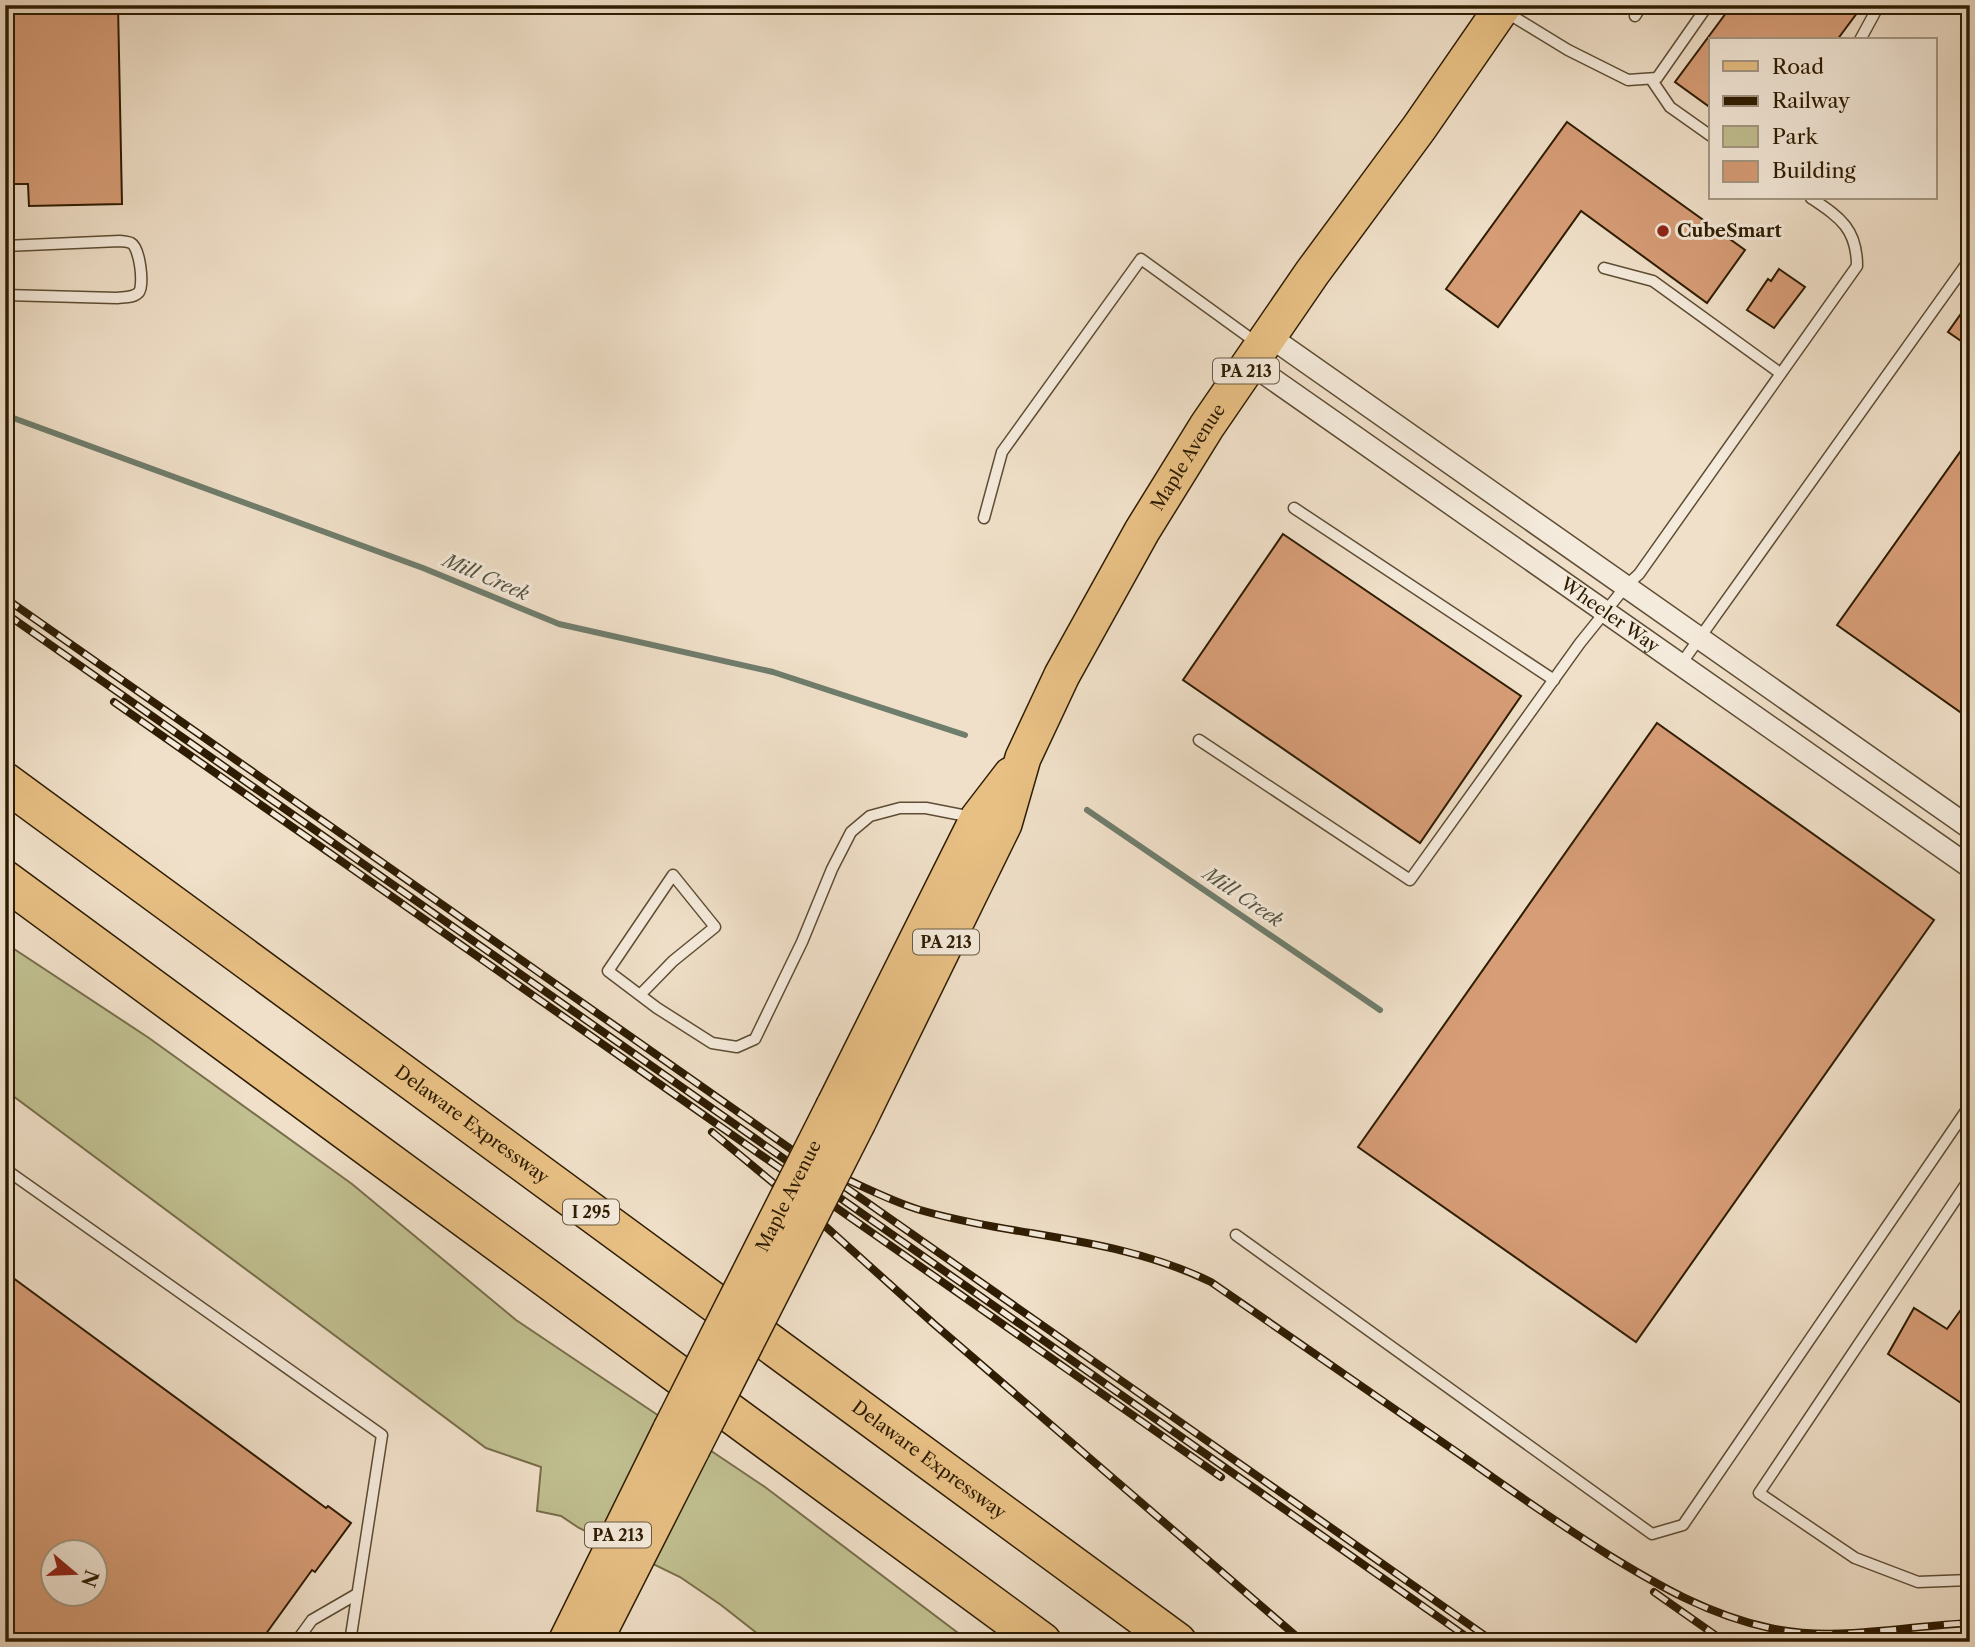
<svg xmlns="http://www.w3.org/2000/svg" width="1975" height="1647" font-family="'Libre Caslon Text',serif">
<rect width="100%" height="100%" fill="#f0e0c9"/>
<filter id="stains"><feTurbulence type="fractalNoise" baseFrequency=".00286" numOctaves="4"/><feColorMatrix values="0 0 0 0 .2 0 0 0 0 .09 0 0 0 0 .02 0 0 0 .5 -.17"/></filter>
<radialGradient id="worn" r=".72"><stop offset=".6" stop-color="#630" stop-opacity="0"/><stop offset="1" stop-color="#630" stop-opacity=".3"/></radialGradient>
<path fill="#c1c091" stroke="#786e4a" stroke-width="2" d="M5,943l144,95 203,146 164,136 249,167 205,155h-202l-47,-37 -41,-28 -101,-49 -18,-12 -24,-5 4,-44 -55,-19 -481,-358z"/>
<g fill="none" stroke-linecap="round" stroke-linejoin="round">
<g stroke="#6f7d6c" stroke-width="6">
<path d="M5,415l418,153 136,56 214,48 192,63"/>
<path d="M1087,810l293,200"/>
</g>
</g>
<g fill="#d79d77" stroke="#2e1c02" stroke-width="2" fill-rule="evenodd">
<path d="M5,5h113l4,199 -93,2 -1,-22h-20z"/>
<path d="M1732,5h131l-26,35h-126v68l-36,-26z"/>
<path d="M1567,122l178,128 -38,53 -126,-92 -83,116 -52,-38z"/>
<path d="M1779,269l26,18 -31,41 -27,-18 21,-31 3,2z"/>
<path d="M1970,301v46l-22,-15z"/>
<path d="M1970,438v281l-133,-94z"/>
<path d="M1283,534l238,162 -101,147 -237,-163z"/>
<path d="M1657,723l277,197 -298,422 -278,-195z"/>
<path d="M5,1272l321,236 2,-2 23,17 -36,49 -3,-2 -52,72h-255zM52,1552h42v42h-42z"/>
<path d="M1970,1297v112l-82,-55 26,-46 33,21z"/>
</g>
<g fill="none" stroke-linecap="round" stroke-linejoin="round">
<g stroke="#5e4d34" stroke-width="13">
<g id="service">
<path d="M1504,11l64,39 60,30 29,-2 51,-73"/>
<path d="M1635,16l7,-11"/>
<path d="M1860,40l19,-35"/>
<path d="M1651,79l19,28 41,29"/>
<path d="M5,246l115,-5c2,0 9,1 11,2 9,5 13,41 8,49 -5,6 -15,5 -22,6l-112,-3"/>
<path d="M1604,268l49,13 127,92"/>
<path d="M1294,508l260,172"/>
<path d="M984,518l18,-66 139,-193 116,84"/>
<path d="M1681,664l289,-405"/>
<path d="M1199,740l211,140 170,-237 46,-57 13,-12 218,-308c0,-38 -18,-49 -46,-68"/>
<path d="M640,995l33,-34 42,-34 -42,-52 -65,96 49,37 55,35 25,4 18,-8 47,-97 30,-73 19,-37 19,-16 30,-8h26l46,9"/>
<path d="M5,1169l377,266 -32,207"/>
<path d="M1970,1178l-211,315 96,65 63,24 52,-2"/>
<path d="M1236,1235l416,299 31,-9 287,-420"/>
<path d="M296,1642l16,-22 45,-26"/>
</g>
</g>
<g stroke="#5e4d34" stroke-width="24">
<g id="minor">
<path d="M1269,336l701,492"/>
<path id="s1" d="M1251,364l719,503"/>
</g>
</g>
<g stroke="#2e1c02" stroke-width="38">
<g id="primary">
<path d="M834,1106l144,-288 33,-43"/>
<path id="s2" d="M858,1122l146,-298 19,-66 39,-83 80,-144 65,-105 105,-153 107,-145 85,-123"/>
<path d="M566,1642l105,-213"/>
<path d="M594,1642l98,-193"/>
</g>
</g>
<g stroke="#2e1c02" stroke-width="41">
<g id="motorway">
<path id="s3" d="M5,782l1172,860"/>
<path d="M5,880l1037,762"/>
</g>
</g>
<use href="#service" stroke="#f5ebdc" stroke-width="10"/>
<use href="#minor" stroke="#f5ebdc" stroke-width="21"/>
<use href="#primary" stroke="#e8c084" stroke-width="35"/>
<use href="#motorway" stroke="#e8c084" stroke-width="38"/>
<g stroke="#2e1c02" stroke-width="8">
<g id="rail">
<path d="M5,598l1489,1044"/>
<path d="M5,613l1469,1029"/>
<path d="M114,702l1107,775"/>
<path d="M712,1132l113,94 109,98 369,318"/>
<path d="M846,1179c24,11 48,23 74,31 98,28 197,26 291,72 86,60 174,120 260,180 45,32 90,63 136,92 52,32 102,61 163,74 66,14 134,-2 200,-5"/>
<path d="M1654,1592l71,50"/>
</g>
</g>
<use href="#rail" stroke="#f5ebdc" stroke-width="5" stroke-dasharray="16" stroke-linecap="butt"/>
<g stroke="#2e1c02" stroke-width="38" stroke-linecap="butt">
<g id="primary-bridge">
<path id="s4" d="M671,1429l163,-323"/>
<path d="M692,1449l166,-327"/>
</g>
</g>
<use href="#primary-bridge" stroke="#e8c084" stroke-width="35"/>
</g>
<circle fill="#8f2418" stroke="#f5ebdc" stroke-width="2.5" cx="1663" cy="231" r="7"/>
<g text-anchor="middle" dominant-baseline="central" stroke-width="6" stroke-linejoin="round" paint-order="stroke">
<g fill="#f5ebdc" stroke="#6a5a43" stroke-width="2">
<rect x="1213" y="358.5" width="66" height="25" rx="5"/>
<rect x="913" y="929.5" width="66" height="25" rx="5"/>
<rect x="563" y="1199.5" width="56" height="25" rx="5"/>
<rect x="585" y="1522.5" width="66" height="25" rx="5"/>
</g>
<g font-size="16" font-weight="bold" fill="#2e1c02">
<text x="1246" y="371">PA 213</text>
<text x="946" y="942">PA 213</text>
<text x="591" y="1212">I 295</text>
<text x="618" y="1535">PA 213</text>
</g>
<g font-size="18" font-weight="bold" fill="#2e1c02" stroke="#f5ebdc" text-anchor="start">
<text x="1677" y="231">CubeSmart</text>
</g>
<g font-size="18" fill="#2e1c02" stroke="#f5ebdc">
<text stroke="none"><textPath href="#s2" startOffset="744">Maple Avenue</textPath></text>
<text stroke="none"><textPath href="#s1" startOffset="438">Wheeler Way</textPath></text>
<text stroke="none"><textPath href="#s3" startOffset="579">Delaware Expressway</textPath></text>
<text stroke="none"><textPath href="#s4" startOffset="261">Maple Avenue</textPath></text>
<text stroke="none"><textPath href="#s3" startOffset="1146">Delaware Expressway</textPath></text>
</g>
<g font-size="19" font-style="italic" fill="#545440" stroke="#f5ebdc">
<text transform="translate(486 577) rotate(23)">Mill Creek</text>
<text transform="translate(1243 897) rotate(34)">Mill Creek</text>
</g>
</g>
<rect width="1975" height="1647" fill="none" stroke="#f0e0c9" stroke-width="28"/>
<rect x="7" y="7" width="1961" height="1633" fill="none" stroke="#2e1c02" stroke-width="3.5"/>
<rect x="14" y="14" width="1947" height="1619" fill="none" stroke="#2e1c02" stroke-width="2"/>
<rect x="1709" y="38" width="228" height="161" fill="#f5ebdc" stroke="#a59885" stroke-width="2"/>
<rect x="1723" y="61" width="35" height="10" fill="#e8c084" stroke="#a59885" stroke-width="2"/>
<text x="1772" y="74" font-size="21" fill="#2e1c02">Road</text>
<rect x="1723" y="96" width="35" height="10" fill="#2e1c02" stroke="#a59885" stroke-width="2"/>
<text x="1772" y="108" font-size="21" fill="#2e1c02">Railway</text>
<rect x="1723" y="126" width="35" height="21" fill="#c1c091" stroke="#a59885" stroke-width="2"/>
<text x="1772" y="144" font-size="21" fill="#2e1c02">Park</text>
<rect x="1723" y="161" width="35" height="21" fill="#d79d77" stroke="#a59885" stroke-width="2"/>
<text x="1772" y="178" font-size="21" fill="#2e1c02">Building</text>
<g transform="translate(74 1573) rotate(109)"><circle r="33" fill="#f5ebdc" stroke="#a59885" stroke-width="2"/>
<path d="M0-5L12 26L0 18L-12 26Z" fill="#8f2418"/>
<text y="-10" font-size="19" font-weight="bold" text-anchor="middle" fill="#2e1c02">N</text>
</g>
<rect width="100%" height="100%" filter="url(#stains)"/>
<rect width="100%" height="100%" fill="url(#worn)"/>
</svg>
